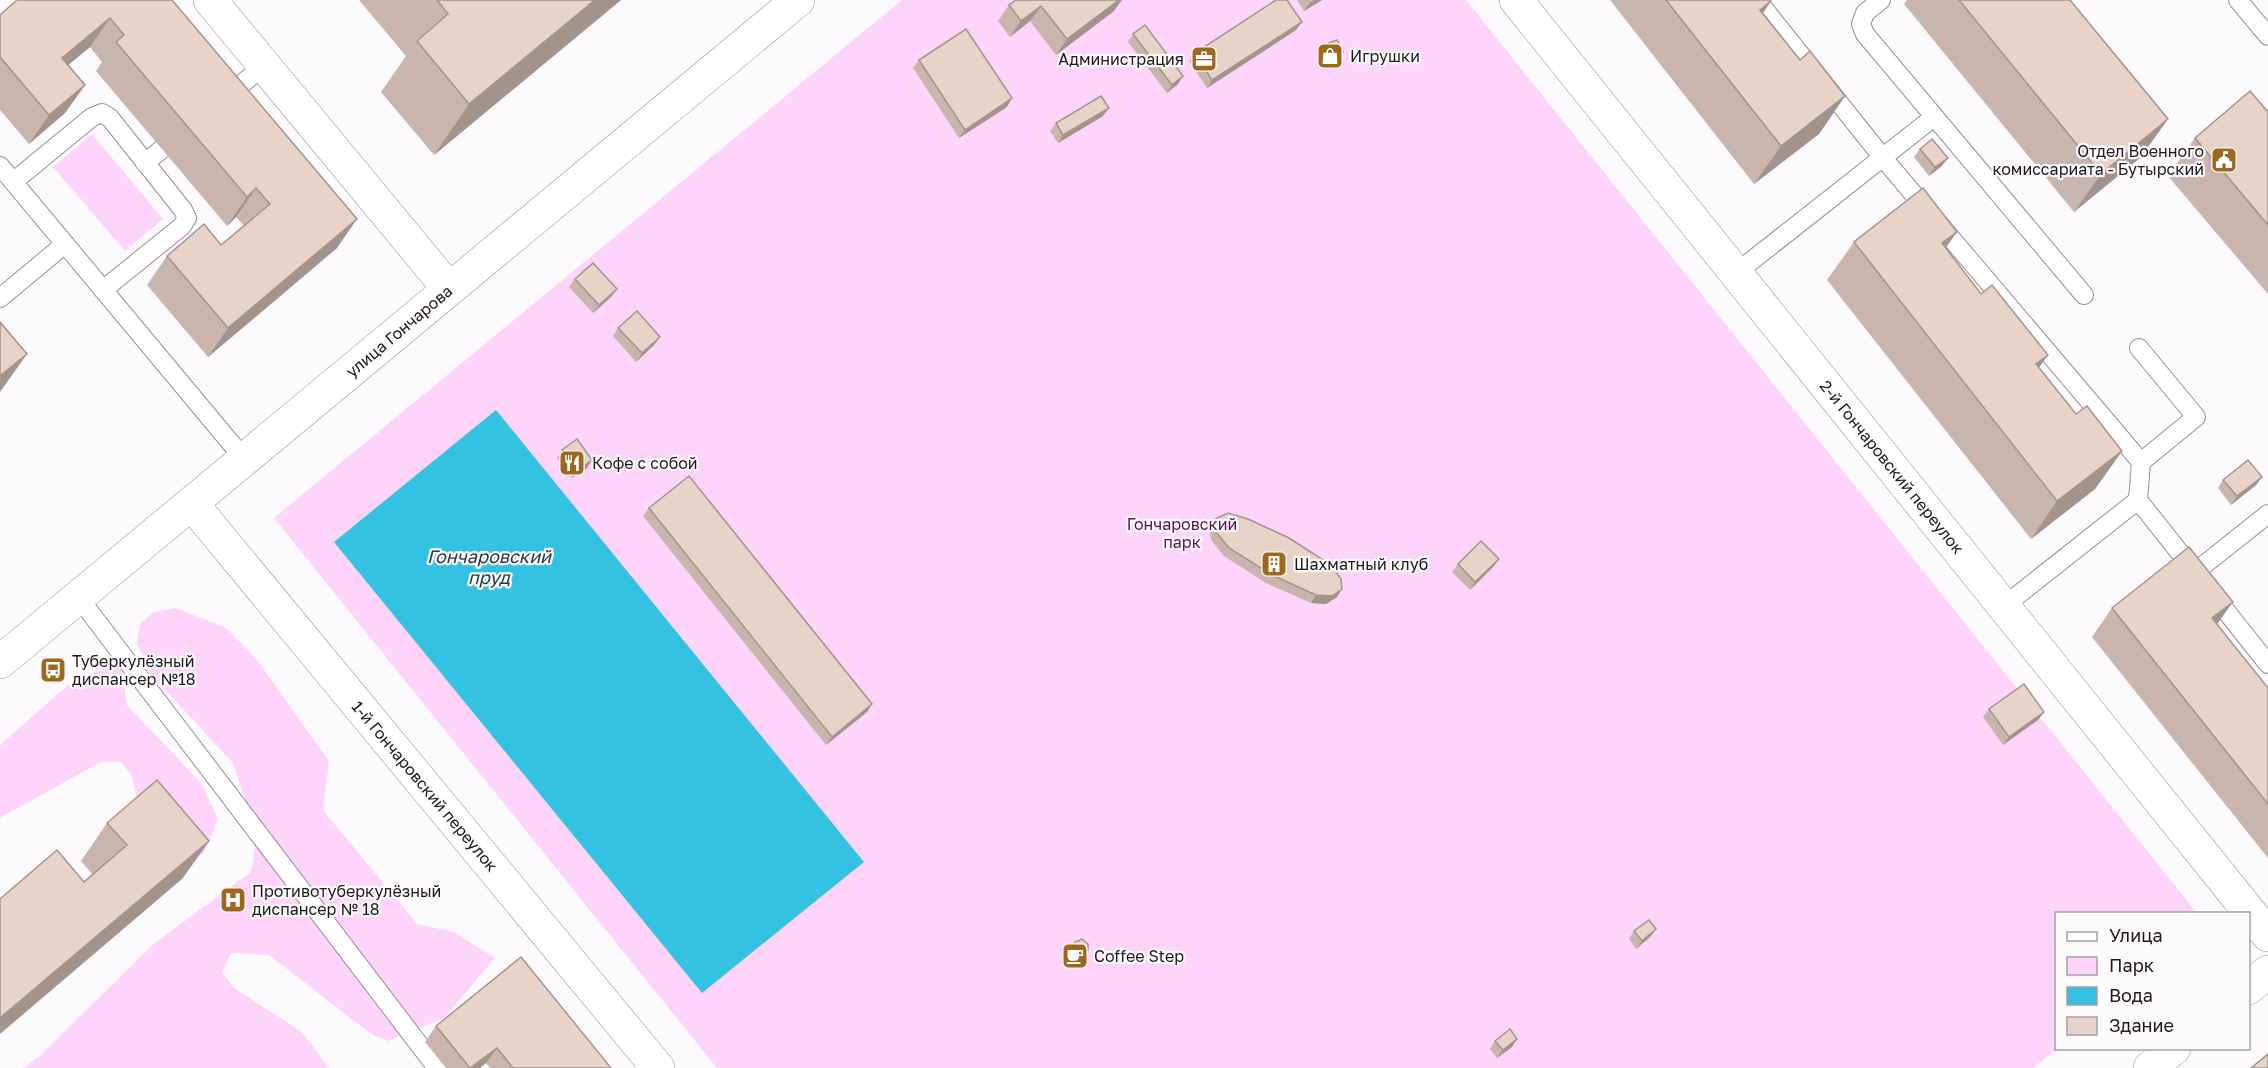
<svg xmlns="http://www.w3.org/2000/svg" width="2268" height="1068" font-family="'Golos Text',sans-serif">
<rect width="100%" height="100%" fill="#fdfafd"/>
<g fill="#ffd4fb">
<path d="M902,0h564l731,913 -141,1 1,135 -24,19h-1316l-443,-550z"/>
<path d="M92,134l71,85 -38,32 -72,-84z"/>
<path d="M176,608l50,20 29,29 74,104 -6,49 94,114 37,8 41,26 -51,60 -56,23 -17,-7 -102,-79 -38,-2 -9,20 12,15 68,44 27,36h-306l16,-11 112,-111 100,-74 6,-37 -24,-72 -79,-85 -17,-34 3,-20 14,-12z"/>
<path d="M120,660l7,45 75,79 16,35 -14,34 -15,10 -49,-49 -8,-38 -11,-14h-20l-101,56v-73l67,-59z"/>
</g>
<path fill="#34c2e2" d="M496,410l368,452 -162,131 -368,-451z"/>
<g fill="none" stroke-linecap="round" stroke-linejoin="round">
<g stroke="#9a8b98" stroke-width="20">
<g id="service">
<path d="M1757,0l126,158 258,304 -3,38 130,164"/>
<path d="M1881,0l-16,13 -4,11 4,10 219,261"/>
<path d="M2238,0l30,36"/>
<path d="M224,98l40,-32"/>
<path d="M145,163l17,-14"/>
<path d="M0,166l245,294"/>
<path d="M13,182l79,-65 10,-4 8,5 73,92 4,8 -5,8 -79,64"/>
<path d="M1736,273l198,-156"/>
<path d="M0,298l65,-54"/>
<path d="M2139,348l57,69 -55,45"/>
<path d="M2195,572l73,-58"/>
<path d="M79,598l358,470"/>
<path d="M2004,606l134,-106"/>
</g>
</g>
<g stroke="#9a8b98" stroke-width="34">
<g id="minor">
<path d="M210,0l239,289"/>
<path d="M1516,0l752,935"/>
<path d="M192,504l466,564"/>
<path d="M0,662l798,-662"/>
</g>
</g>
<g stroke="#9a8b98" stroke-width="34">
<g id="secondary">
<path d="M2248,988l20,-16"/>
<path d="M2150,1068l24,-20"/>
</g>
</g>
<use href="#service" stroke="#fff" stroke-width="18"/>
<use href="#minor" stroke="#fff" stroke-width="33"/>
<use href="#secondary" stroke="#fff" stroke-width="33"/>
</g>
<g fill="#c8b5ad">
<path d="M172,0l165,248 -129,109 -61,-72 20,-29 54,-11 23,-19 -8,-9 -9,9 -131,-155 6,-9 -12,-15 -22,18 17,20 -20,28 -36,31 -29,-34v-95z"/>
<path d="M359,0h262l-187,155 -53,-63 25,-36z"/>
<path d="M1016,0l98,11 -58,44 -26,-34 -20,16 -12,-16 11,-16z"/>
<path d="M1297,0h25l-18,11z"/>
<path d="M1610,0h160l1,1 -8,12 37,47 45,36 -26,38 -65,50z"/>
<path d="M1907,0h163l71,157 -67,55 -170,-208z"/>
<path d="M1296,30l-89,58 -18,-27 6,-8z"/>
<path d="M1133,34l45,50 -11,9 -39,-51z"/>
<path d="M1329,43l9,17 -8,4 -7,-13z"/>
<path d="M919,60l88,47 -48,31 -46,-70z"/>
<path d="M2268,112v182l-100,-118 27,-38z"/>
<path d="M1103,116l-45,27 -8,-12 6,-8z"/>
<path d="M1920,149l22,17 -13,10 -15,-19z"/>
<path d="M1957,232l-12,16 131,166 46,37 -27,38 -64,50 -204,-259 27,-38z"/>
<path d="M575,279l36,18 -18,16 -24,-26z"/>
<path d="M618,328l36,17 -18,17 -23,-26z"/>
<path d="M562,450l25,18 -15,10 -15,-20z"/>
<path d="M2262,477l-6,8 -25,20 -13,-17 5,-8z"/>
<path d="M649,508l223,196 -5,8 -41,33 -183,-229z"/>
<path d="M1215,519l122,78 -11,7 -15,-1 -45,-20 -42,-27 -13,-16 -2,-13z"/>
<path d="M1499,559l-6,8 -23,23 -18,-18 6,-8z"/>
<path d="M2112,608l105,16 51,64v170l-176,-221z"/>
<path d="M1989,709l55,3 -6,8 -35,25 -20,-28z"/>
<path d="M107,823l102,18 -27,38 -98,3 8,-8 -11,-13z"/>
<path d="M1656,929l-6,8 -14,12 -7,-10 5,-8z"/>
<path d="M1082,939l1,19 -6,5 -9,-5v-5l7,-11z"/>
<path d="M436,1026l175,42h-121l-4,-5 -6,5h-34l-21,-26z"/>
<path d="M1517,1039l-5,8 -15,11 -7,-9 5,-8z"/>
</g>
<g fill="#a2948d">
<path d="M595,0h26l-187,155 35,-51z"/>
<path d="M1119,0h3l-8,11 -58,44 11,-16z"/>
<path d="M1314,0h8l-18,11 6,-8z"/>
<path d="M1771,1l-26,38 15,-29z"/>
<path d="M1041,6l-11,15 -20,16 11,-16z"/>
<path d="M110,18l-20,29 -48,40 20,-29z"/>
<path d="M1302,22l-6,8 -89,58 5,-8z"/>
<path d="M1343,52l-5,8 -8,4 6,-8z"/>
<path d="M1183,76l-5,8 -11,9 5,-8z"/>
<path d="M85,85l-20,28 -36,31 20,-29z"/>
<path d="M1845,96l-26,38 -65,50 27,-38z"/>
<path d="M1012,98l-5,9 -48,31 6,-8z"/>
<path d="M1109,108l-6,8 -45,27 5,-8z"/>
<path d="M2168,119l-27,38 -67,55 27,-38z"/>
<path d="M1948,158l-6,8 -13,10 6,-9z"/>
<path d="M256,188l-20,29 -9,9 20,-29z"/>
<path d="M357,219l-20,29 -129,109 20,-29z"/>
<path d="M1957,232l-27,38 12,-27z"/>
<path d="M617,289l-6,8 -18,16 6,-8z"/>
<path d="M660,337l-6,8 -18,17 6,-9z"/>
<path d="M27,354l-27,38v-16z"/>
<path d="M2048,355l-27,38 15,-29z"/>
<path d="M2122,451l-27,38 -64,50 26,-38z"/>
<path d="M592,460l-5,8 -15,10 6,-8z"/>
<path d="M2262,477l-6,8 -25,20 6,-9z"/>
<path d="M1499,559l-6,8 -23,23 5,-8z"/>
<path d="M1342,589l-5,8 -11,7 -15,-1 5,-8z"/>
<path d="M2233,602l-20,28 -1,-12z"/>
<path d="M872,704l-5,8 -41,33 6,-8z"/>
<path d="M2044,712l-6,8 -35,25 6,-8z"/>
<path d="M209,841l-27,38 -182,155v-16z"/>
<path d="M1656,929l-6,8 -14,12 6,-8z"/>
<path d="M1088,950l-5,8 -6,5 6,-8z"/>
<path d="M1517,1039l-5,8 -15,11 6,-8z"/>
<path d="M497,1048l-11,15 -6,5h-9z"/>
</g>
<g fill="#e8d3c9" stroke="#a2948d" stroke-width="1.5">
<path d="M17,0h155l185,219 -129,109 -61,-72 37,-32 17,21 49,-41 -14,-16 -9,9 -131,-155 8,-7 -14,-17 -48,40 23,27 -36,30 -49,-58v-42z"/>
<path d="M437,0h158l-126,104 -52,-63 31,-27z"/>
<path d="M1016,0h103l-52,39 -26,-33 -20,15 -12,-16z"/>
<path d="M1276,0h11l15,22 -90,58 -17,-27z"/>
<path d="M1666,0h104l1,1 -11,9 40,50 10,-9 35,45 -64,50z"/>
<path d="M1959,0h111l98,119 -67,55z"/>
<path d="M1145,25l38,51 -11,9 -39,-51z"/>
<path d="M966,29l46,69 -47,32 -46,-70z"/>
<path d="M1337,40l6,12 -7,4 -7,-13z"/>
<path d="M2250,91l18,21v113l-73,-87z"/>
<path d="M1101,96l8,12 -46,27 -7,-12z"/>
<path d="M1932,139l16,19 -13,9 -15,-18z"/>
<path d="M1923,188l34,44 -15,11 39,51 11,-9 56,70 -12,9 40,50 11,-8 35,45 -65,50 -203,-259z"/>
<path d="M593,263l24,26 -18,16 -24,-26z"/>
<path d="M637,311l23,26 -18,16 -24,-25z"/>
<path d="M0,322l27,32 -27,22z"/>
<path d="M577,439l15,21 -14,10 -16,-20z"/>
<path d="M2248,460l14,17 -25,19 -14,-16z"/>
<path d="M689,476l183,228 -40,33 -183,-229z"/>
<path d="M1228,513l20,6 41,19 42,27 10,14 1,10 -10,7 -16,-1 -44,-20 -43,-27 -13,-16 -1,-13z"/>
<path d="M1481,541l18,18 -24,23 -17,-18z"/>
<path d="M2189,547l44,55 -21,16 56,70v116l-156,-196z"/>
<path d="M2024,684l20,28 -35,25 -20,-28z"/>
<path d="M157,780l52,61 -209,177v-119l57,-49 27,32 43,-37 -20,-22z"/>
<path d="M1649,920l7,9 -14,12 -8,-10z"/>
<path d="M1082,939l6,5v6l-5,5 -9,-5v-5l1,-3z"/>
<path d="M521,957l90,111h-98l-16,-20 -27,20 -34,-42z"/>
<path d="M1510,1029l7,10 -14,11 -8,-9z"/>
<path d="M2268,1054v14h-17z"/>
</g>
<defs>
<g id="shop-square" transform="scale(1.35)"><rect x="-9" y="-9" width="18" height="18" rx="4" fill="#9b681d" stroke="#fdfafd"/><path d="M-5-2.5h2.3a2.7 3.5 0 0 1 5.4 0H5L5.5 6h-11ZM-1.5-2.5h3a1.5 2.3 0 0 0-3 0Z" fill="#fff"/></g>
<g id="office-square" transform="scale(1.35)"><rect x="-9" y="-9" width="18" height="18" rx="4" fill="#9b681d" stroke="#fdfafd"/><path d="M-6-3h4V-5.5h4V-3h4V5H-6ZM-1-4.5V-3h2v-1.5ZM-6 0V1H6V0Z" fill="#fff"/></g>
<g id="civic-square" transform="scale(1.35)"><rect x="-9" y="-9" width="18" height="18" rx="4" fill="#9b681d" stroke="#fdfafd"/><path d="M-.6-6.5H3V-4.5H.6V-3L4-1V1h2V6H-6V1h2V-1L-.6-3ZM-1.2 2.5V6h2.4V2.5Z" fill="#fff"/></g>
<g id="restaurant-square" transform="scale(1.35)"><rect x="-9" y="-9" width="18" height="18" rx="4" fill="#9b681d" stroke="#fdfafd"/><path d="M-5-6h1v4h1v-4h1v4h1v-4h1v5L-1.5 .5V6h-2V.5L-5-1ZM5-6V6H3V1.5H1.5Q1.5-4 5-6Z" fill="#fff"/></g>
<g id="building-square" transform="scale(1.35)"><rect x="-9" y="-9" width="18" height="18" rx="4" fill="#9b681d" stroke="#fdfafd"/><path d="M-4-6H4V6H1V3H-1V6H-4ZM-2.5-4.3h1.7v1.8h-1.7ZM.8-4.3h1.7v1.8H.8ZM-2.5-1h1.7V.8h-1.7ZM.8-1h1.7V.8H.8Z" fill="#fff"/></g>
<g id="bus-square" transform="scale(1.35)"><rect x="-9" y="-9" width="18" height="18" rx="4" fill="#9b681d" stroke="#fdfafd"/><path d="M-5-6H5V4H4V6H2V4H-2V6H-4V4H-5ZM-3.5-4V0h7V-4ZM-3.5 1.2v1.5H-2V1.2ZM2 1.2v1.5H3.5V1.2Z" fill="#fff"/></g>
<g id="hospital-square" transform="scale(1.35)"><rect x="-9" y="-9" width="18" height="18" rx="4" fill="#9b681d" stroke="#fdfafd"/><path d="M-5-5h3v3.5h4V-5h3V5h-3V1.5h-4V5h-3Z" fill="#fff"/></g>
<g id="cafe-square" transform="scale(1.35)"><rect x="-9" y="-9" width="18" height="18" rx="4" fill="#9b681d" stroke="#fdfafd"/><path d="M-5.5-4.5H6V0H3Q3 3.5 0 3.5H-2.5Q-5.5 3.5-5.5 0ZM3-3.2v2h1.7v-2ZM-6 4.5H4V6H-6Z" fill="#fff"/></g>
</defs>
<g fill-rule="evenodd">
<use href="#shop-square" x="1330" y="56"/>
<use href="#office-square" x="1204" y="59"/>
<use href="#civic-square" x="2224" y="160"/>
<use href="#restaurant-square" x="572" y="463"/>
<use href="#building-square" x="1274" y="564"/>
<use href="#bus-square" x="53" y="670"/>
<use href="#hospital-square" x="233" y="900"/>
<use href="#cafe-square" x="1075" y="956"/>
</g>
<g text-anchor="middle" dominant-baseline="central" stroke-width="4.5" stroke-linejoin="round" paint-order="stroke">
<g font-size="16" fill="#1e181d" stroke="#fdfafd" text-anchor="start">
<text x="1350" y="56">Игрушки</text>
<text x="1184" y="59" text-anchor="end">Администрация</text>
<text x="2204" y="151" text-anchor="end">Отдел Военного<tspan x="2204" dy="18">комиссариата - Бутырский</tspan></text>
<text x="592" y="463">Кофе с собой</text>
<text x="1294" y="564">Шахматный клуб</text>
<text x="72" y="661">Туберкулёзный<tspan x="72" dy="18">диспансер №18</tspan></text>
<text x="252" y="891">Противотуберкулёзный<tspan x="252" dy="18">диспансер № 18</tspan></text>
<text x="1094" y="956">Coffee Step</text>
</g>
<g font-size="16" fill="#1e181d" stroke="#fdfafd">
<text transform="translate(399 331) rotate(-40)">улица Гончарова</text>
<text transform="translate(1892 467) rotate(51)">2-й Гончаровский переулок</text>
<text transform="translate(425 786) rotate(50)">1-й Гончаровский переулок</text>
</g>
<g font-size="16" fill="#531352" stroke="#fdfafd">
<text x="1182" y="524">Гончаровский<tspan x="1182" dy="18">парк</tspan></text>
</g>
<g font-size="18" font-style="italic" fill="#233940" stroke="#fdfafd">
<text x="489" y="556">Гончаровский<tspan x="489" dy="21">пруд</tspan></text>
</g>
</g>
<rect x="2055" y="912" width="195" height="138" fill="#fdfafd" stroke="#a4a0a3" stroke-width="1.5"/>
<rect x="2067" y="932" width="30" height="9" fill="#ffffff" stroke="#a4a0a3" stroke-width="1.5"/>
<text x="2109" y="942" font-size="18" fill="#1e181d">Улица</text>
<rect x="2067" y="957" width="30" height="18" fill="#ffd4fb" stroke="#a4a0a3" stroke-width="1.5"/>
<text x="2109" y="972" font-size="18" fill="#1e181d">Парк</text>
<rect x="2067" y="987" width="30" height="18" fill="#34c2e2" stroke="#a4a0a3" stroke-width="1.5"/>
<text x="2109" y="1002" font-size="18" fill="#1e181d">Вода</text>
<rect x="2067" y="1017" width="30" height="18" fill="#e8d3c9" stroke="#a4a0a3" stroke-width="1.5"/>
<text x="2109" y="1032" font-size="18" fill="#1e181d">Здание</text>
</svg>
